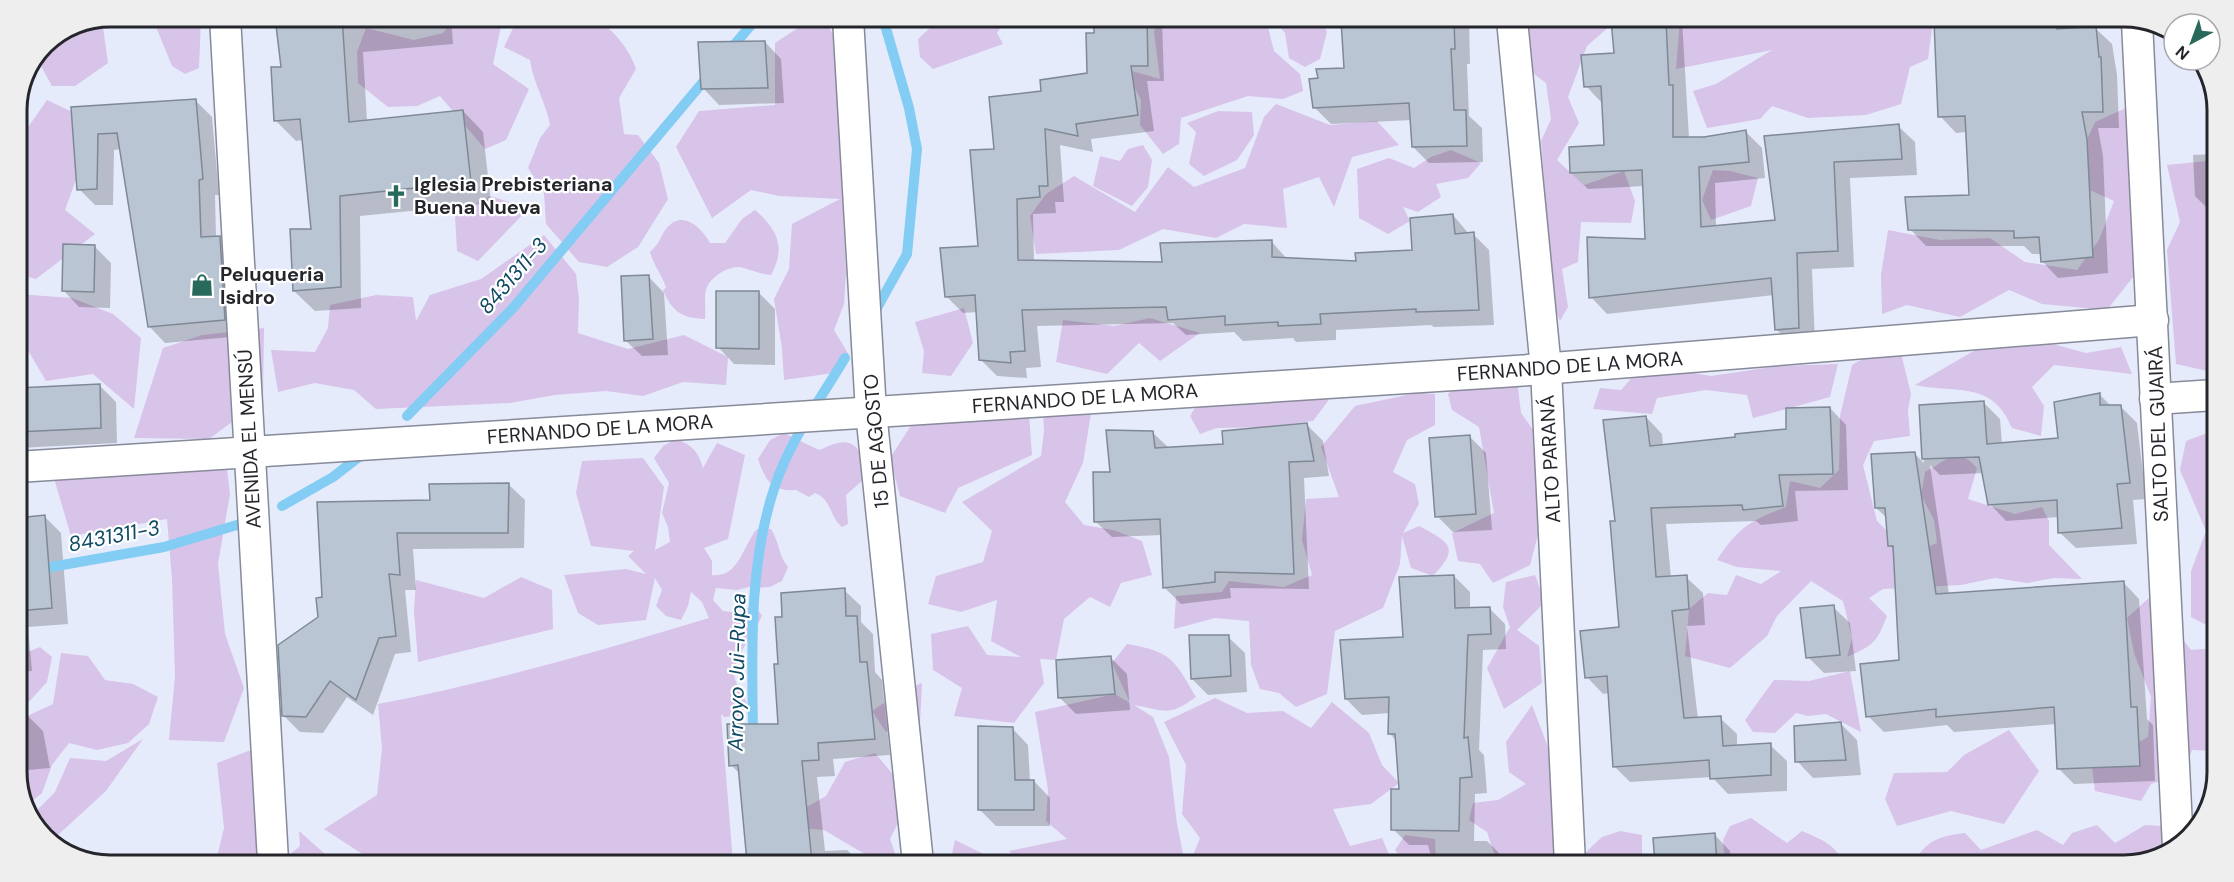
<svg xmlns="http://www.w3.org/2000/svg" width="2234" height="882" font-family="'DM Sans',sans-serif">
<rect width="100%" height="100%" fill="#e6ebfc"/>
<g fill="#d8c3e9">
<path d="M157,17h44l-2,51 -14,6 -13,-8 -18,-44 2,3z"/>
<path d="M456,17h47l-10,47 36,25 -23,51 -21,9 -45,-53 -23,10 -29,1 -30,-24 -1,-31 9,-24 48,12 29,-7z"/>
<path d="M513,18c17,0 63,-4 77,0 21,6 40,32 46,51l-17,29 5,36 14,1 21,28 9,36 -30,48 -31,20 -28,-5 -33,-38 -2,-31 -16,-25 12,-30 10,-13c-4,-23 -17,-42 -20,-65l-26,-13 11,-23z"/>
<path d="M813,18h11l16,29 -1,87 7,139 -2,31 -10,26 15,25 -8,17 -57,8 -2,-32 -8,-49 15,-30 3,-45 48,-25 -61,-3 -28,-6 -39,28 -36,-71 23,-36 76,-6v-62z"/>
<path d="M940,19h66l-9,14 6,11 -70,25 -13,-12 -2,-18z"/>
<path d="M1157,19h109l8,32 26,23 3,17 -20,8 -35,-3 -67,22 -2,26 -16,10 -23,-29 1,-25 -16,-31 35,10 -6,-47z"/>
<path d="M1274,19l47,1 6,12 -7,27 -15,8 -16,-9 -4,-25z"/>
<path d="M102,20l6,43 -33,23h-23l-15,-27 7,-15z"/>
<path d="M1523,20h86l2,5 -24,21 -19,51 11,26 -22,37 27,25 40,-14 11,30 -4,22 -50,-1 -3,40 -16,7 6,38 -8,14 -10,-23 -17,-64 12,-42 -4,-51 10,-22 -5,-36 -23,-17z"/>
<path d="M1680,20l253,1 -5,38 -18,8 -9,37 -35,11 -58,3 -36,-12 -12,13 -53,9 -14,-37 23,-7 56,-34 -96,19z"/>
<path d="M47,100l38,18 -7,56 -13,36 30,24 -59,45 -19,-5v-131z"/>
<path d="M1276,104l54,21 47,-4 22,24 -47,12 -18,50 -15,-30 -36,12 4,39 -43,-4 -28,14 -53,-9 -44,21 -83,4 -6,-38 16,-22 28,-18 61,36 33,-45 26,20 51,-19 19,-51z"/>
<path d="M2126,108l11,164 -30,38 -65,-6 -33,-14 -49,27 -53,-12 -25,9 -1,-39 7,-45 52,10 50,-2 35,24 52,8 22,-30 15,-39 -64,-29 29,-15 16,-35z"/>
<path d="M1218,111l34,1 2,23 -17,25 -33,16 -15,-12 7,-32 -9,-9z"/>
<path d="M1143,145l9,15 -4,27 -16,19 -39,-20 7,-30 20,5 8,-12z"/>
<path d="M1451,150l30,13 -13,15 -32,6 5,13 -23,15 -15,-5 7,14 -22,13 -29,-16 -2,-49 32,-11 25,10 17,-11z"/>
<path d="M2207,161c14,24 10,28 -1,52l10,7 -1,142 -3,10 -36,-8 -9,-114 13,-28 -13,-57z"/>
<path d="M1713,170l17,1 28,7 -7,28 -40,14 -9,-20z"/>
<path d="M490,196l39,12 -51,53 -21,-10 -2,-36z"/>
<path d="M755,210c23,20 31,38 16,65 -11,-1 -17,-4 -27,-7 -12,-5 -35,9 -38,22 -2,8 0,20 -1,29 -23,-1 -33,-7 -42,-29l3,-2c-4,-14 -12,-21 -16,-36 12,-11 9,-14 16,-23 16,-21 36,-1 44,14h15l17,-24z"/>
<path d="M544,235l32,39 3,25 -1,34 50,16 56,-14 44,22 -2,28 -43,-3 -40,14 -37,-5 -51,4 -45,8 -134,6 -22,-19 -39,-7 -37,9 -7,-42 44,2 13,-24 2,-23 46,-10 37,2 3,24 14,-26 51,-16z"/>
<path d="M17,294l55,4 41,16 28,24 -7,71 -41,-35 -47,7 -20,-34 -9,19z"/>
<path d="M964,308l9,35 -22,33 -29,-3 2,-22 -9,-29z"/>
<path d="M1150,318l50,15 -40,28 -21,-18 -32,31 -51,-12 7,-42 51,6z"/>
<path d="M264,328l-1,71 -54,40 -75,-1 29,-90 39,-13z"/>
<path d="M2049,343l37,10 35,-6 11,27 -78,-9 -22,22 12,19 -3,30 -29,-8c-20,-48 -54,-34 -97,-43l62,-36 18,-4z"/>
<path d="M1880,349l21,4 10,41 -3,16 2,26 -36,5 -11,24 14,56 33,33 27,-11 -3,-23 -13,-25 4,-23c24,-13 31,-27 52,-4l-9,31 47,15 27,-7 7,14v24l33,34 -28,-1 -27,5 -32,-5 -34,7 -78,4 -14,9 18,18c-10,27 -15,30 -40,41l5,-19 -9,-37 -32,-20 -34,35 -10,20 -37,32 -45,-12 4,-47 19,-16 19,2 9,-20 25,9 20,-13 -44,-4 -20,-7c22,-33 33,-39 69,-53l4,-26 30,7 19,-18 1,-54 12,-51z"/>
<path d="M1838,364l-8,33 -77,21 -6,-23 -41,-5 -49,8 -5,16 -59,-5 7,-21 21,2 15,-17 34,-4 41,7 68,-10z"/>
<path d="M1516,371l5,42 20,28 -6,44 6,38 -11,42 -37,18 -13,-19 -22,-3 -6,-28 42,-20 -15,-86 -27,-17 -4,-16 20,-20z"/>
<path d="M1320,383l8,18 -15,20 -47,6 -49,1 -17,6 -10,-18 8,-13z"/>
<path d="M1416,393l19,1v31l-28,15 -14,32 22,12 4,20 -16,29 16,-7c30,16 42,21 14,50l-22,-8 -9,-32 -2,28 -17,44 -48,23 -8,63 -31,13 -17,-14 -19,-4 -9,-24 -2,-44 -34,-3 -41,11 2,-33 46,-4 7,-11 55,6 28,-12 -10,-35 4,-41 33,-2 -18,-50 34,-41z"/>
<path d="M923,407l106,8 3,40 -74,33 -13,25 -45,-17 -10,-38z"/>
<path d="M1092,407l-9,56 -18,39 19,23 29,5 29,11 10,34 -31,8 -11,24 -20,-10 -26,22 -8,41 -16,-1 4,24 -30,40 -60,-7 8,-28 -29,-18 -2,-36 37,-8 19,29 34,2 -30,-16 6,-41 -36,12 -33,-8 8,-28 47,-14 9,-31 -30,-29 79,-46 3,-25 -1,-20z"/>
<path d="M2215,430l-1,199 -23,-12v-46l15,-40 -26,-61 6,-29z"/>
<path d="M784,433l35,17c6,-2 12,-6 19,-7 24,-5 25,20 25,37l-17,15 2,29 -6,3c-13,-11 -10,-27 -27,-34l-6,4 -13,-7c-24,2 -31,-10 -38,-31l12,-19z"/>
<path d="M676,439c16,6 22,12 27,29l14,-25 28,12 -17,84 -24,9 8,13v14c27,3 30,-28 45,-46h14c9,14 7,26 17,38l-6,14 -12,6 -15,1 -2,-2 -16,4 -21,-2 -3,12 10,11 17,2 12,-8 10,10c-6,18 -33,46 -27,64 2,8 9,15 12,25l-7,12 -16,1 -3,-3 12,148 -360,-1 -49,-32 53,-34 5,-46 -4,-45c113,-21 221,-53 331,-86l-7,-16 -11,-10 -3,14 -7,14 -15,-4 -10,-10 6,-16 -7,-12 -9,42 -48,5 -20,-12 -14,-38 62,-6 20,5 -18,-18 6,-5 -43,-5 -15,-53 6,-32 61,-3 21,29 -9,63 15,-8 -2,-15 -6,-14 7,-30 -15,-25 9,-12z"/>
<path d="M204,459l23,10 3,25 -12,70 7,70 19,54 -20,54 -55,-2 6,-64 -3,-97 -5,-60 -96,17 -20,-68z"/>
<path d="M1535,575l10,27 -28,28 22,16 3,37 -38,26 -17,-41 23,-41 -7,-20 3,-25z"/>
<path d="M521,577l31,13 1,39 -135,33 -4,-51 2,-31 68,18z"/>
<path d="M2150,597l41,53 22,-2v103l-21,-1 -8,24 -33,10 -10,17 -46,-10 -3,-24 56,-30 3,-40 -17,-44 -7,-35z"/>
<path d="M1127,644c45,8 47,15 69,53 -29,21 -31,13 -62,8l19,12 16,40 8,67 8,39h-166l-10,-12 58,-12 -21,-18 2,-31 -13,-78 80,-18 15,9 -18,-40z"/>
<path d="M40,647l12,10 -5,25 -21,23 -9,1v-46l5,-6z"/>
<path d="M61,653l27,3 17,24 28,4 25,13 -9,27 -21,19 -31,7 -28,-7 -17,22 -10,28 -15,12 -10,-26v-14l8,-9 -8,-29 8,-10 28,-13z"/>
<path d="M1850,671l11,61 -35,-18 -18,2 -12,-3 -21,20 -22,-1 -8,-12 29,-40 35,1z"/>
<path d="M922,683l-2,41 -34,8 -14,-21 28,-19z"/>
<path d="M1215,698l32,15 36,-2 28,17 21,-26 37,31 13,32 17,18 -28,21 -38,5 17,37 32,-8 11,26 -203,-1 10,-25 -18,-24 4,-49 -22,-43z"/>
<path d="M1532,705l25,66 2,93h-72l7,-11 -7,-21 -18,-12 4,-17 25,-3 28,-16 -17,-12 -3,-30z"/>
<path d="M2009,730l30,41 -35,53 -53,-13 -54,15 -12,-27 9,-26 53,-1 17,-17z"/>
<path d="M143,739l-37,52 -48,44v10l-22,-16 -5,-13 24,-24 15,-34 36,3z"/>
<path d="M251,750l28,15 -13,96h-50l8,-33 -7,-65z"/>
<path d="M875,753l36,43 -21,43 8,23h-31l1,-6 -44,-26 -50,-4 52,-30 19,-34z"/>
<path d="M1751,818l36,25 15,-12c19,8 35,14 42,34h-119l-2,-25 7,-14z"/>
<path d="M2097,825l18,18 30,-18 18,1 15,21 -53,18h-212c12,-25 27,-29 52,-32l16,17 56,-20 26,15 9,-12z"/>
<path d="M299,831l34,30h-51l18,-15z"/>
<path d="M1620,831l22,4v29h-55l-1,-12 16,-15z"/>
<path d="M1405,835l30,4 1,25h-30l-11,-14z"/>
<path d="M955,840l47,23h-52z"/>
</g>
<g fill="#0003">
<path d="M277,17h174l2,27 -90,8 4,69 96,-10 20,21 8,71 -131,13 1,92 -46,3 -21,-20 18,-60 -9,-91 -7,1 -21,-21 8,-52z"/>
<path d="M1095,19h67l2,62h-17l7,50 -63,8 2,13 -33,-7 4,57h-9l1,11 -23,1 1,48 130,1 107,-22 17,19 70,2 56,-11 39,-36 16,19h4l16,16 5,75 -60,2 -3,-2 -95,5v10l-40,2 -3,-4 -50,3 -9,-9 -48,3 -13,-12 -136,3 4,41 -15,1 1,10 -30,-2 -17,-17 -3,-47 -14,1 -17,-17 33,-48 17,-98 47,-57 46,-19 7,-40z"/>
<path d="M1342,20h127l1,44h-3l2,52 13,12 1,34 -54,1 -16,-16 -1,-27 -81,4 -16,-16 31,-38z"/>
<path d="M1613,20h69l7,118 57,-6 16,16 3,30 -50,5 1,44 61,-6 -11,-84 132,-11 17,16 2,33 -67,3 4,89 -42,2 3,75 -23,1 -16,-16 -2,-34 -167,19 -16,-17 55,-56 -2,-55 -56,3 -17,-16 35,-26 -4,-44 -16,-17 29,-32z"/>
<path d="M1935,21h136l1,8 23,-1 17,16 5,31 2,53h-21l5,28 5,117 -50,5 -16,-17v-7h-10l-8,-8h-98l-16,-17 61,-32 -4,-65 -11,1 -16,-17z"/>
<path d="M765,42l16,17 3,44 -65,2 -16,-17z"/>
<path d="M2214,94l3,9v109h-6l-16,-16 -2,-41 19,-1z"/>
<path d="M196,101l16,16 7,78h-4l1,43 20,16 5,82 -76,7 -16,-17 -28,-177 -7,1 -1,55h-18l-16,-16 -6,-80z"/>
<path d="M95,247l16,16 -1,45 -31,-1 -16,-17z"/>
<path d="M648,276l16,17 4,62 -26,1 -17,-16z"/>
<path d="M759,293l16,16v56l-41,-1 -16,-17z"/>
<path d="M99,385l17,17 1,41 -98,5 -2,-2v-57z"/>
<path d="M2099,394l13,13h9l16,16 9,76 -13,1 4,44 -61,4 -17,-16v-15l-53,4 -16,-17 -6,-31 -44,2 -10,-10 19,129 174,-12 16,17 8,120 6,6 2,56 -81,3 -16,-16 -2,-44 -102,8 -7,-7 -63,7 -16,-16 33,-54 -6,-112 -5,-4 -3,-28 -11,-10 38,-55 10,10 -4,-57 64,-3 16,16 2,25 58,-5z"/>
<path d="M1830,408l16,17 2,65 -53,1 3,30 -37,4 -5,-4 -90,3 5,54 15,-1 17,16 2,32 -18,1 11,93 22,-1 17,16v12l33,-1 17,16v30l-59,3 -16,-17 -82,5 -16,-16 -5,-73 -6,1 -16,-17 34,-49 -5,-106 30,-105 16,17 1,12 74,-7 51,-9z"/>
<path d="M1306,424l17,17 6,35 -25,2 5,111 -79,-1 1,10 -50,6 -16,-16 -3,-53 -50,2 -17,-16 17,-48 40,-41 17,16 55,-3z"/>
<path d="M1470,437l16,16 6,77 -39,2 -16,-16z"/>
<path d="M508,484l17,16 -1,48 -111,1 3,41h-11l6,62 -16,2 -22,61 -26,-18 -24,36 -23,-1 -16,-16 36,-99 4,-18 -6,-96 114,-1z"/>
<path d="M45,517l16,16 7,91 -40,3 4,44 -15,1v-152z"/>
<path d="M1454,576l16,16v17l19,-1 16,16 1,25 -23,1 -4,100 5,5 3,38 -12,1 -1,47h13l16,16v7h-70l-5,-19h-19l-16,-16 8,-39 -4,-49 -7,-7v-21l-28,2 -16,-16 58,-61z"/>
<path d="M844,590l17,16v16l12,12 2,38 7,8 8,75 -57,4 2,17 -18,1 8,74 22,-1 13,12h-112l-8,-88 -9,-9 48,-40 4,-107z"/>
<path d="M1833,607l17,16 6,48 -32,2 -16,-16z"/>
<path d="M1228,637l17,16 2,39 -39,3 -16,-16z"/>
<path d="M1110,657l17,17 3,36 -54,4 -16,-16z"/>
<path d="M27,715l16,16 7,37 -33,3v-54z"/>
<path d="M1841,724l16,16 4,35 -48,3 -16,-17z"/>
<path d="M1012,728l16,17 2,36h4l16,17v28h-54l-16,-16z"/>
<path d="M1714,834l16,17 2,14 -75,-1 -2,-24z"/>
</g>
<g fill="none" stroke-linecap="round" stroke-linejoin="round">
<g stroke="#83ccf3" stroke-width="10">
<path d="M729,51l28,-33"/>
<path d="M873,315l34,-61 10,-105 -8,-41 -26,-90"/>
<path d="M407,416l106,-108 196,-233"/>
<path d="M282,506l51,-29 31,-24"/>
<path d="M17,573l147,-26 86,-26"/>
<path d="M753,736c-1,-83 -5,-171 22,-250 15,-46 45,-86 70,-128"/>
</g>
</g>
<g fill="#bac5d3" stroke="#7e8995" stroke-width="1.5">
<path d="M275,17h67l7,105 114,-12 8,72 -131,14 1,91 -48,4 -3,-62h21l-11,-110 -26,2 -3,-54h10z"/>
<path d="M1094,19h53l1,47h-17l7,49 -62,9 2,12 -33,-7 3,57h-9l1,11 -23,2 1,61 144,2 -2,-19 112,-3v17l84,4 -1,-8 57,-3 -2,-32 43,-4 2,20 19,-2 5,78 -63,2v-3l-96,5 1,10 -43,2v-4l-53,3v-9l-57,4 -2,-13 -144,3 3,41 -15,1 1,11 -32,-3 -4,-65 -30,2 -5,-49 38,-2 -8,-96 24,-1 -5,-52 52,-6 -1,-11 47,-7 -1,-40h8z"/>
<path d="M1341,20h113l1,29h-4l3,61h12l1,36 -55,1 -3,-44 -96,5 -4,-29 9,-1 -2,-9 28,-1z"/>
<path d="M1611,20h55l3,65h4v52h31l42,-7 3,32 -50,5 2,60 74,-7 -11,-84 135,-12 3,35 -68,3 4,89 -41,2 2,75 -24,2 -4,-52 -182,20 -2,-61 58,2 -3,-69 -72,3 -1,-26 35,-2 -3,-59 -17,1 -3,-32 33,-2z"/>
<path d="M1934,21h123v8l39,-3 3,31h2l2,55h-21l5,27 6,118 -52,5 -2,-25 -25,1v-7l-106,-1 -3,-33 64,-2 -4,-79 -27,1z"/>
<path d="M765,41l3,47 -67,1 -3,-47z"/>
<path d="M196,99l7,80 -4,1 2,57 19,-1 5,84 -77,7 -31,-194 -19,1 -1,55 -20,1 -6,-83z"/>
<path d="M63,244l32,1 -1,47 -32,-1z"/>
<path d="M649,275l4,64 -29,2 -3,-65z"/>
<path d="M716,291h43v58l-43,-1z"/>
<path d="M100,384l1,44 -84,4v-44z"/>
<path d="M2100,393v12h21l9,78 -13,1 5,44 -64,5 -1,-33 -69,5 -9,-48 -57,2 -3,-54 65,-4 3,43 71,-6 -4,-36z"/>
<path d="M1830,407l3,67 -54,1 4,31 -40,4 -1,-5 -91,3 5,69 31,-2 2,34 -17,2 12,107 37,-2 2,30 48,-3v32l-61,4 -1,-19 -96,7 -6,-91 -22,2 -5,-47 39,-4 -9,-106h5l-12,-101 43,-4 4,30 85,-9v-3l51,-5v-21z"/>
<path d="M1307,423l7,38 -25,1 5,112 -79,-2v10l-52,6 -3,-69 -66,3 -1,-50h17l-4,-42 47,1 2,17 68,-4 -1,-13z"/>
<path d="M1470,435l6,79 -41,3 -6,-79z"/>
<path d="M1915,452l21,142 188,-13 7,126h6l3,59 -83,3 -3,-62 -118,10v-8l-70,8 -6,-53 39,-4 -6,-114h-5l-3,-38h-10l-4,-54z"/>
<path d="M509,483l-1,50h-111l3,42 -11,-1 7,62 -17,2 -23,62 -26,-19 -24,36 -24,-1 -4,-71 40,-28 -2,-19 6,-1 -5,-95 113,-2 -1,-16z"/>
<path d="M45,515l7,93 -35,3v-93z"/>
<path d="M1454,575l1,33 35,-1 1,27 -23,1 -4,103 4,-1 4,40 -12,1 -1,53 -68,-1v-41h8l-4,-55h-7l1,-37 -44,2 -5,-59 63,-3 -4,-60z"/>
<path d="M845,588l1,28h11l3,46h7l8,77 -57,4 1,17 -17,1 10,101h-65l-9,-97 -9,1 -2,-42h51l-4,-60h4l-3,-47h7l-1,-24z"/>
<path d="M1834,605l6,50 -34,3 -6,-50z"/>
<path d="M1189,635h40l2,41 -40,3z"/>
<path d="M1111,656l4,38 -57,4 -2,-38z"/>
<path d="M1841,722l5,38 -51,2 -1,-36z"/>
<path d="M978,726l35,1 2,53h19v30h-56z"/>
<path d="M1715,833l2,31h-62l-2,-26z"/>
</g>
<g fill="none" stroke-linecap="round" stroke-linejoin="round">
<g stroke="#868a99" stroke-width="33">
<g id="minor">
<path d="M225,17l48,844"/>
<path d="M848,18l23,394 47,451"/>
<path d="M1512,20l34,349 24,495"/>
<path d="M2137,22l41,825"/>
<path d="M2155,399l60,-4"/>
<path d="M17,467l1499,-96 637,-51"/>
</g>
</g>
<use href="#minor" stroke="#fff" stroke-width="30"/>
</g>
<defs>
<g id="church-bare" transform="scale(1.8)"><path d="M-1.2-6h2.4v3.5h3.3v2.4h-3.3V6h-2.4V-.1h-3.3v-2.4h3.3Z" fill="#276a5b" stroke="#fff" stroke-width="2.5" paint-order="stroke"/></g>
<g id="shop-bare" transform="scale(1.8)"><path d="M-5-2.5h2.3a2.7 3.5 0 0 1 5.4 0H5L5.5 6h-11ZM-1.5-2.5h3a1.5 2.3 0 0 0-3 0Z" fill="#276a5b" stroke="#fff" stroke-width="2.5" paint-order="stroke"/></g>
</defs>
<g fill-rule="evenodd">
<use href="#church-bare" x="396" y="196"/>
<use href="#shop-bare" x="202" y="285"/>
</g>
<g text-anchor="middle" dominant-baseline="central" stroke-width="4.5" stroke-linejoin="round" paint-order="stroke">
<g font-size="20" font-weight="bold" fill="#25262c" stroke="#fff" text-anchor="start">
<text x="414" y="184">Iglesia Prebisteriana<tspan x="414" dy="23">Buena Nueva</tspan></text>
<text x="220" y="274">Peluqueria<tspan x="220" dy="23">Isidro</tspan></text>
</g>
<g font-size="20" fill="#25262c" stroke="#fff">
<text transform="translate(1570 366) rotate(-4)">FERNANDO DE LA MORA</text>
<text transform="translate(1085 398) rotate(-4)">FERNANDO DE LA MORA</text>
<text transform="translate(600 429) rotate(-4)">FERNANDO DE LA MORA</text>
<text transform="translate(2158 434) rotate(-92)">SALTO DEL GUAIRÁ</text>
<text transform="translate(249 439) rotate(-93)">AVENIDA EL MENSÚ</text>
<text transform="translate(876 441) rotate(-95)">15 DE AGOSTO</text>
<text transform="translate(1550 459) rotate(-93)">ALTO PARANÁ</text>
</g>
<g font-size="21" font-style="italic" fill="#0f4b65" stroke="#fff">
<text transform="translate(513 276) rotate(-49)">8431311-3</text>
<text transform="translate(114 536) rotate(-11)">8431311-3</text>
<text transform="translate(737 672) rotate(-89)">Arroyo Jui-Rupa</text>
</g>
</g>
<path d="M0 0H2234V882H0ZM110 27H2124A83 83 0 0 1 2207 110V772A83 83 0 0 1 2124 855H110A83 83 0 0 1 27 772V110A83 83 0 0 1 110 27Z" fill="#eee" fill-rule="evenodd"/>
<path fill="none" stroke="#25262c" stroke-width="3" d="M110 27H2124A83 83 0 0 1 2207 110V772A83 83 0 0 1 2124 855H110A83 83 0 0 1 27 772V110A83 83 0 0 1 110 27Z"/>
<g transform="translate(2192 42) rotate(221)"><circle r="28" fill="#ffffff" stroke="#a8a8ab" stroke-width="1.5"/>
<path d="M0-4.5L10 22L0 15L-10 22Z" fill="#276a5b"/>
<text y="-9" font-size="16" font-weight="bold" text-anchor="middle" fill="#25262c">N</text>
</g>
</svg>
